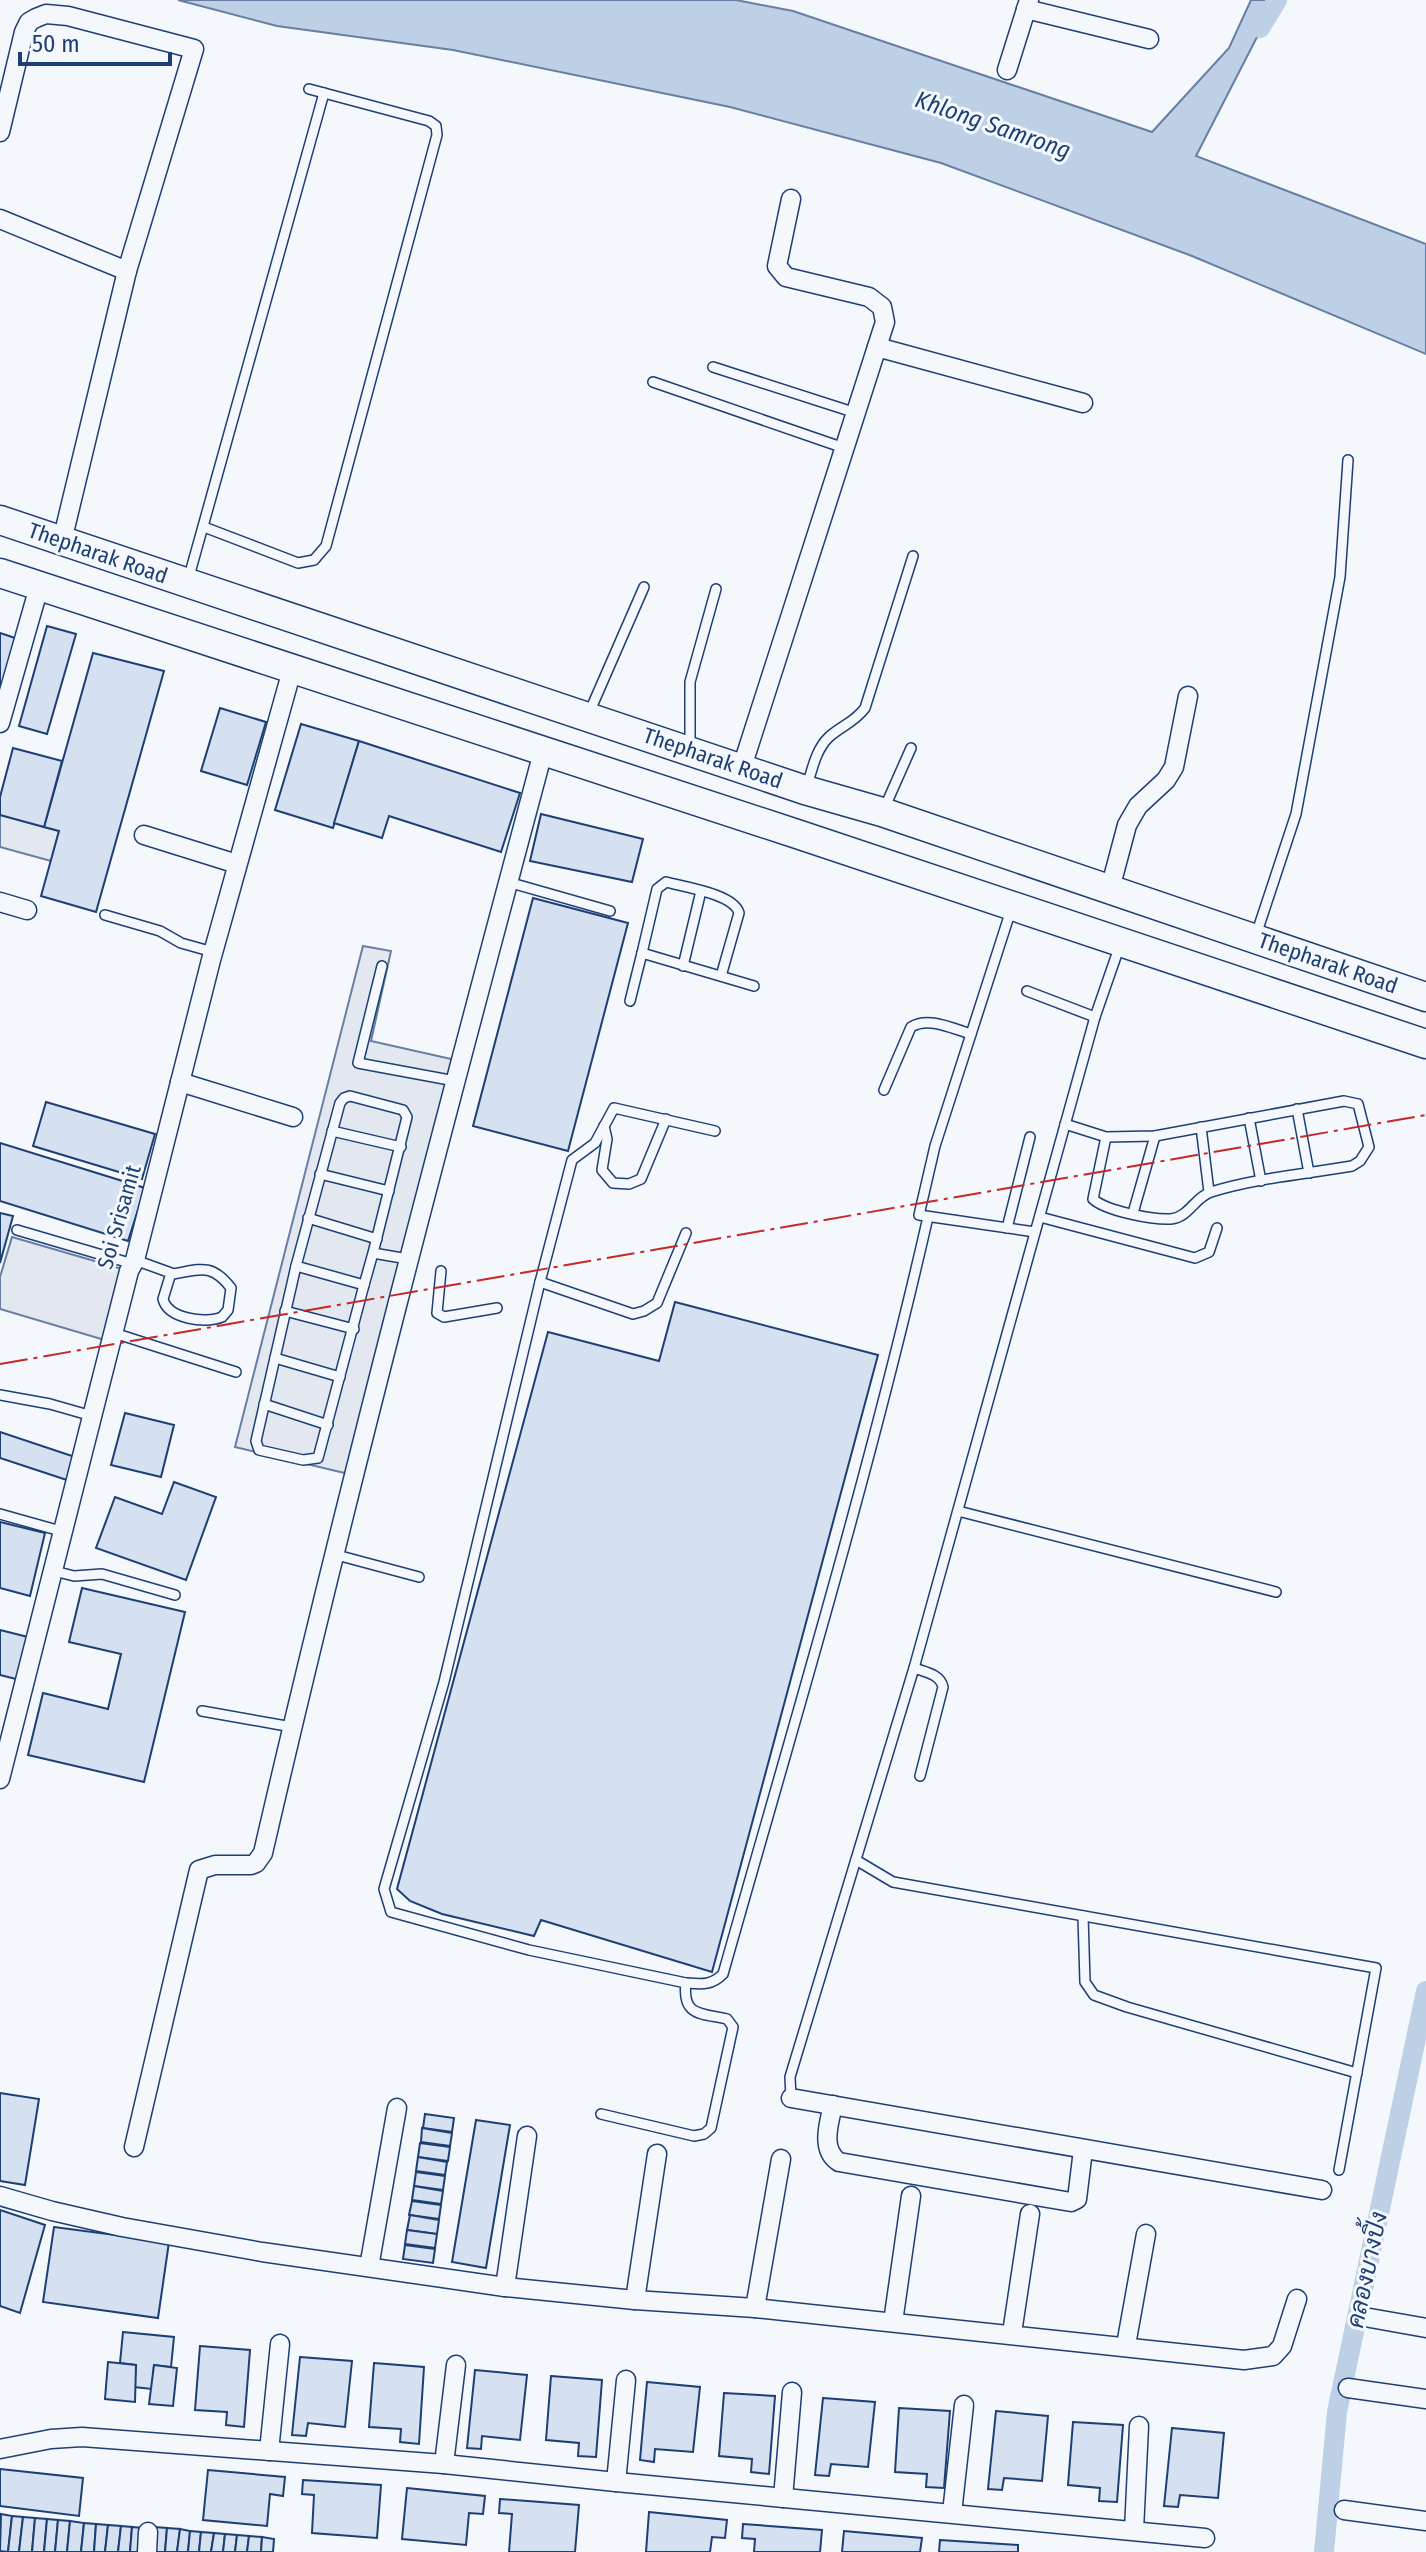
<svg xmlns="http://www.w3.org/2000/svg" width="1426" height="2552" font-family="'Fira Sans Condensed',Sarabun,sans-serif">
<rect width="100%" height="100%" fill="#f4f7fb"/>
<g fill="#e3e8f0" stroke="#687fa3" stroke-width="2">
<path d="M0,815l59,16 -8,30 -51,-14z"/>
<path d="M363,946l28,5 -20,90 89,20 -107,414 -118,-28z"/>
<path d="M12,1237l117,34 -21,70 -108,-32v-32z"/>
</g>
<path fill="#bed0e5" stroke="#687fa3" stroke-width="2" d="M178,0h558l57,11 359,121 77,-84 22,-48h25l-80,156 230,88v110l-234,-98 -251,-93 -211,-56 -277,-57 -176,-24z"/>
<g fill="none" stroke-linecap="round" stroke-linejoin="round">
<g stroke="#bed0e5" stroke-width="20">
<path d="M1260,28l17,-28"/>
<path d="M1324,2552l13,-140 89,-421"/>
</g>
</g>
<g fill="#d5e0f0" stroke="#1d3f73" stroke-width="2">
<path d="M47,626l29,8 -29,100 -28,-8z"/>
<path d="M0,633l18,6 -18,54z"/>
<path d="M93,653l71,18 -68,241 -55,-16 18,-65 -15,-4z"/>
<path d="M220,708l46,14 -19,63 -46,-14z"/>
<path d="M301,724l58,17 -26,87 -58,-18z"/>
<path d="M359,741l161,52 -19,59 -112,-36 -7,22 -48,-15z"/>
<path d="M13,748l49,13 -18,66 -44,-12v-18z"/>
<path d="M541,814l102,25 -11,43 -102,-21z"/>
<path d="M533,898l95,25 -60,228 -95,-25z"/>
<path d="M46,1102l109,32 -13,45 -109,-33z"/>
<path d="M0,1143l145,45 -17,53 -128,-40z"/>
<path d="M0,1213l13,3 -13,47z"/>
<path d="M675,1302l203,53 -166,617 -171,-52 -7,16 -92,-22 -32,-13 -13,-12 151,-557 111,29z"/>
<path d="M125,1413l49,12 -13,52 -50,-12z"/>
<path d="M0,1432l75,25 1,26 -76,-25z"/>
<path d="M174,1482l42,15 -30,83 -90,-32 19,-51 47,17z"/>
<path d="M0,1522l45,11 -15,63 -30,-8z"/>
<path d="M82,1588l103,24 -41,170 -116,-27 15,-62 65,16 13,-55 -52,-12z"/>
<path d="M0,1630l28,7 -12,42 -16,-4z"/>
<path d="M0,2093l39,6 -14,86 -25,-4z"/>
<path d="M425,2114l29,4 -2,14 -29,-4z"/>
<path d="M476,2120l34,5 -24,143 -34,-6z"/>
<path d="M422,2128l30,5 -2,13 -29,-4z"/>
<path d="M420,2143l30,4 -2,14 -30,-4z"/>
<path d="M418,2157l29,5 -2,13 -29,-4z"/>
<path d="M416,2172l29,4 -2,14 -29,-4z"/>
<path d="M414,2186l29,5 -2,13 -29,-4z"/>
<path d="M412,2201l29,4 -2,14 -30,-4z"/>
<path d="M0,2210l45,15 -25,88 -20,-7z"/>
<path d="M410,2215l29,5 -2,14 -30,-4z"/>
<path d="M54,2227l115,15 -11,76 -115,-16z"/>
<path d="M407,2230l30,4 -2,14 -30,-4z"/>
<path d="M405,2245l30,4 -2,14 -30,-4z"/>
<path d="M123,2332l51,5 -3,30 -17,-2 -2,24 -18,-2 2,-22 -16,-2z"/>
<path d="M200,2346l50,4 -6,77 -18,-2 1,-13 -32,-2z"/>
<path d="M300,2357l52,4 -7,66 -37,-4 -2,13 -14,-1z"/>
<path d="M108,2362l28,3 -1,37 -30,-3z"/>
<path d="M374,2363l50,4 -5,77 -19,-2 1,-13 -32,-2z"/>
<path d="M154,2365l23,3 -4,38 -24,-2z"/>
<path d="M475,2370l52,5 -7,65 -38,-4 -1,13 -14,-1z"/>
<path d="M551,2376l51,4 -6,77 -18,-1 1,-13 -33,-3z"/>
<path d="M647,2382l53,5 -7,65 -38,-3 -1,13 -14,-2z"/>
<path d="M724,2393l51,3 -6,78 -18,-2 1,-13 -33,-3z"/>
<path d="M823,2398l52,4 -7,65 -37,-3 -2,12 -14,-1z"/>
<path d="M899,2408l51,3 -6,77 -18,-1 1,-13 -32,-2z"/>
<path d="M996,2411l52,5 -6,65 -38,-3 -2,12 -14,-1z"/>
<path d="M1073,2422l50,3 -6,77 -18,-1 1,-13 -32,-3z"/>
<path d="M1172,2428l52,5 -6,65 -38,-3 -2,12 -14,-1z"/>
<path d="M0,2469l83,9 -4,38 -79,-10z"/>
<path d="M208,2470l77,7 -2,19 -13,-2 -3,32 -64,-6z"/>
<path d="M303,2480l78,5 -4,53 -65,-5 2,-38 -12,-1z"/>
<path d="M407,2488l78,8 -2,18 -14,-1 -3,32 -64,-6z"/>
<path d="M500,2499l79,6 -4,47h-66l3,-38 -13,-1z"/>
<path d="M649,2512l78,8 -2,18 -13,-1 -2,15h-64z"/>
<path d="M1,2514l11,2 -4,36 -8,-1z"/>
<path d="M12,2516l11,1 -4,35h-11z"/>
<path d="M23,2517l12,1 -3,34h-13z"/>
<path d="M35,2518l12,1 -3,33h-12z"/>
<path d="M47,2519l11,1 -3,32h-11z"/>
<path d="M58,2520l12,1 -3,31h-12z"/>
<path d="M70,2521l14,2 -3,29h-14z"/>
<path d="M84,2523l12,1 -2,28h-13z"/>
<path d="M96,2524l12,1 -3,27h-11z"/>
<path d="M743,2524l79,6 -2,22h-66l1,-13 -13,-1z"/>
<path d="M108,2525l13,1 -3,26h-13z"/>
<path d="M121,2526l11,1 -2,25h-12z"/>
<path d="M132,2527l11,1 -2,24h-11z"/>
<path d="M154,2527l13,1 -2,24h-14z"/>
<path d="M167,2528l13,1 -3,23h-12z"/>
<path d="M180,2529l10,2 -2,21h-11z"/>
<path d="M190,2531l11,1 -2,20h-11z"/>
<path d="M844,2531l78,7 -2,14h-78z"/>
<path d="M201,2532l13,1 -3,19h-12z"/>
<path d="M214,2533l11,1 -2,18h-12z"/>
<path d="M225,2534l12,1 -2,17h-12z"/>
<path d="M237,2535l12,1 -2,16h-12z"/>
<path d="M249,2536l13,1 -1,15h-14z"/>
<path d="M262,2537l12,2 -1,13h-12z"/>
<path d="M940,2540l78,5v7h-79z"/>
</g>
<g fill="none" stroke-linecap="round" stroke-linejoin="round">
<g stroke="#1d3f73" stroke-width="12">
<g id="service">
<path d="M713,367l143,46"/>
<path d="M653,382l191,66"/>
<path d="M204,527l94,36 16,-3 12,-14 111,-411 -1,-9 -7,-5 -120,-32"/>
<path d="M188,580l136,-487"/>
<path d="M589,713l55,-126"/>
<path d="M690,747v-65l26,-93"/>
<path d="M807,786c5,-16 9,-37 22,-49 12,-11 26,-15 36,-29l48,-152"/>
<path d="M884,809l27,-61"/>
<path d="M508,882l102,29"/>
<path d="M1011,910l-76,236 -16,69 116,17"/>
<path d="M105,915l55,16 21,12 32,9"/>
<path d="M1256,935l40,-121 44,-237 8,-117"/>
<path d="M642,953l15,-64 9,-7c18,5 68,12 73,31l-18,63"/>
<path d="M382,966l-24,97 97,18"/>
<path d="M683,966l18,-75"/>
<path d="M1027,991l68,26"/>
<path d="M630,1001l12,-48 112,33"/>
<path d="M884,1090l27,-63c18,-11 42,2 60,7"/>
<path d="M1297,1109l12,64"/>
<path d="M1249,1118l12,63"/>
<path d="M1065,1124l41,13 49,-1 189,-35 14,3 11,43 -9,14 -8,5c-46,8 -96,12 -141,26 -16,5 -22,25 -40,27 -18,1 -65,-8 -78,-20l13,-62"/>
<path d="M604,1126l3,13 -5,31 11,13 16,1 12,-5 25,-60"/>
<path d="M1201,1127l8,65"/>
<path d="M332,1131l69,16"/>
<path d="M715,1131l-101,-23 -19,35 -23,17 -32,122 -96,400 -60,207 7,23 138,38 157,33c15,1 25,3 37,-9 71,-251 147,-502 205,-757"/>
<path d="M320,1174l69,17"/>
<path d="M1133,1213l22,-77"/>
<path d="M1040,1217l155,41 14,-6 8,-24"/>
<path d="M308,1218l69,21"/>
<path d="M1007,1228l23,-91"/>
<path d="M17,1230l116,34"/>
<path d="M373,1253l34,-136 -4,-7 -53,-14 -6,2 -4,5 -44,163 68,19 9,-32 35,6"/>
<path d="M135,1260l36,13 2,1c26,-4 38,-12 58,14l-3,22 -6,7c-16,7 -54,2 -59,-18l8,-26"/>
<path d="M296,1266l-40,175 3,9 44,10 15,-2 46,-173"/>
<path d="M441,1271l-4,42 7,4 53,-9"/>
<path d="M540,1282l93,32 11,-3 13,-8 29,-70"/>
<path d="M285,1311l69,18"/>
<path d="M114,1333l122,39"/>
<path d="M275,1358l65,19"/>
<path d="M0,1395l50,9 42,12"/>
<path d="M264,1404l64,21"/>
<path d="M958,1511l318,81"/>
<path d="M0,1514l64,18"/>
<path d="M333,1554l86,23"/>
<path d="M54,1571l20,5 28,-2 73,21"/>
<path d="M914,1668c11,4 26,6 29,19l-23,89"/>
<path d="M202,1711l90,16"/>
<path d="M856,1860l37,22 483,86 -37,202"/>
<path d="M1083,1916l2,66 9,13 33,12 230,66"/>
<path d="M791,2098l-1,-21 3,-10 121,-399 181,-651 25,-72"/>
<path d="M601,2114l93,22 10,-2 7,-6 22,-101 -6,-8c-27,-6 -45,-3 -41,-36"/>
</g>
</g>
<g stroke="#1d3f73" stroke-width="21">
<g id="minor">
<path d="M1026,9l123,30"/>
<path d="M1007,70l22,-70"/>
<path d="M0,132l24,-100 5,-10 7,-4 10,-4 22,2 126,33 -67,222 -65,270"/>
<path d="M0,219l127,52"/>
<path d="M877,347l206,56"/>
<path d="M0,723l39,-136"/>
<path d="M742,767l143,-445 -3,-15 -13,-10 -83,-20 -9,-11 14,-67"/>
<path d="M144,835l93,29"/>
<path d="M1110,889l17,-64 11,-19 28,-26 8,-13 14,-71"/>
<path d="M0,902l27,8"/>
<path d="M180,1082l113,35"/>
<path d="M0,1779l129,-508 6,-11 76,-300 81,-290"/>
<path d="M791,2098l531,92"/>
<path d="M833,2105c-4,18 -13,45 6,57l232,40 6,-3 6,-49"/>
<path d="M134,2147l65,-277 16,-5h36l5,-2 7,-10c85,-369 182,-735 280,-1101"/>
<path d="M0,2196l52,15 70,16 140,25 243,35 130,13 120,8 489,52 29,-4 9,-10 15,-47"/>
<path d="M369,2267l28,-159"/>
<path d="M505,2287l22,-151"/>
<path d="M635,2300l22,-146"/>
<path d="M755,2308l26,-149"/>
<path d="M1370,2318l56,10"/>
<path d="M893,2322l18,-126"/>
<path d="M1012,2333l18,-119"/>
<path d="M1126,2345l20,-111"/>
<path d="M1348,2388l78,11"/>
<path d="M0,2449l51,-10 31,-2 362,27 172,18 589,56"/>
<path d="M269,2451l11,-107"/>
<path d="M444,2464l12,-99"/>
<path d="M616,2482l10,-102"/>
<path d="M783,2498l9,-106"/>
<path d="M1344,2510l82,11"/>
<path d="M952,2513l12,-108"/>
<path d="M1134,2530l5,-104"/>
<path d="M147,2552l1,-20"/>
</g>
</g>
<g stroke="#1d3f73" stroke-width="31">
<g id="primary">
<path d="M0,520l805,270 77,22 544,185"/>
<path d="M0,573l797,261 629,210"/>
</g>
</g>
<use href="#service" stroke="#f4f7fb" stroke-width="9"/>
<use href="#minor" stroke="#f4f7fb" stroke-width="18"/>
<use href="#primary" stroke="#f4f7fb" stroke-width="28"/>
<path stroke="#c62828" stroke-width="2" stroke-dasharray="28 6 4 6" stroke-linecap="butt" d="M0,1364l1426,-249"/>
</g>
<g text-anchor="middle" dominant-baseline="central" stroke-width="6" stroke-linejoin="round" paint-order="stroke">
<g font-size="22" fill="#1d3f73" stroke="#f4f7fb">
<text transform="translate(98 553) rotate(19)">Thepharak Road</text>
<text transform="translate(713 758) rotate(19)">Thepharak Road</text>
<text transform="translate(1328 963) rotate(19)">Thepharak Road</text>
<text transform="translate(119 1217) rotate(-74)">Soi Srisamit</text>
</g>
<g font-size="24" font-style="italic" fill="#1d3f73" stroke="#f4f7fb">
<text transform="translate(993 125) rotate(19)">Khlong Samrong</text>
<text transform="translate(1367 2270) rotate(-78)">คลองบางปิ้ง</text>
</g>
</g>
<path d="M20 52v12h150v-12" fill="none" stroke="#1d3f73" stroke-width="4"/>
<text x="32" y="52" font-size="24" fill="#1d3f73" stroke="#f4f7fb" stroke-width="6" paint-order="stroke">50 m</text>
</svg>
